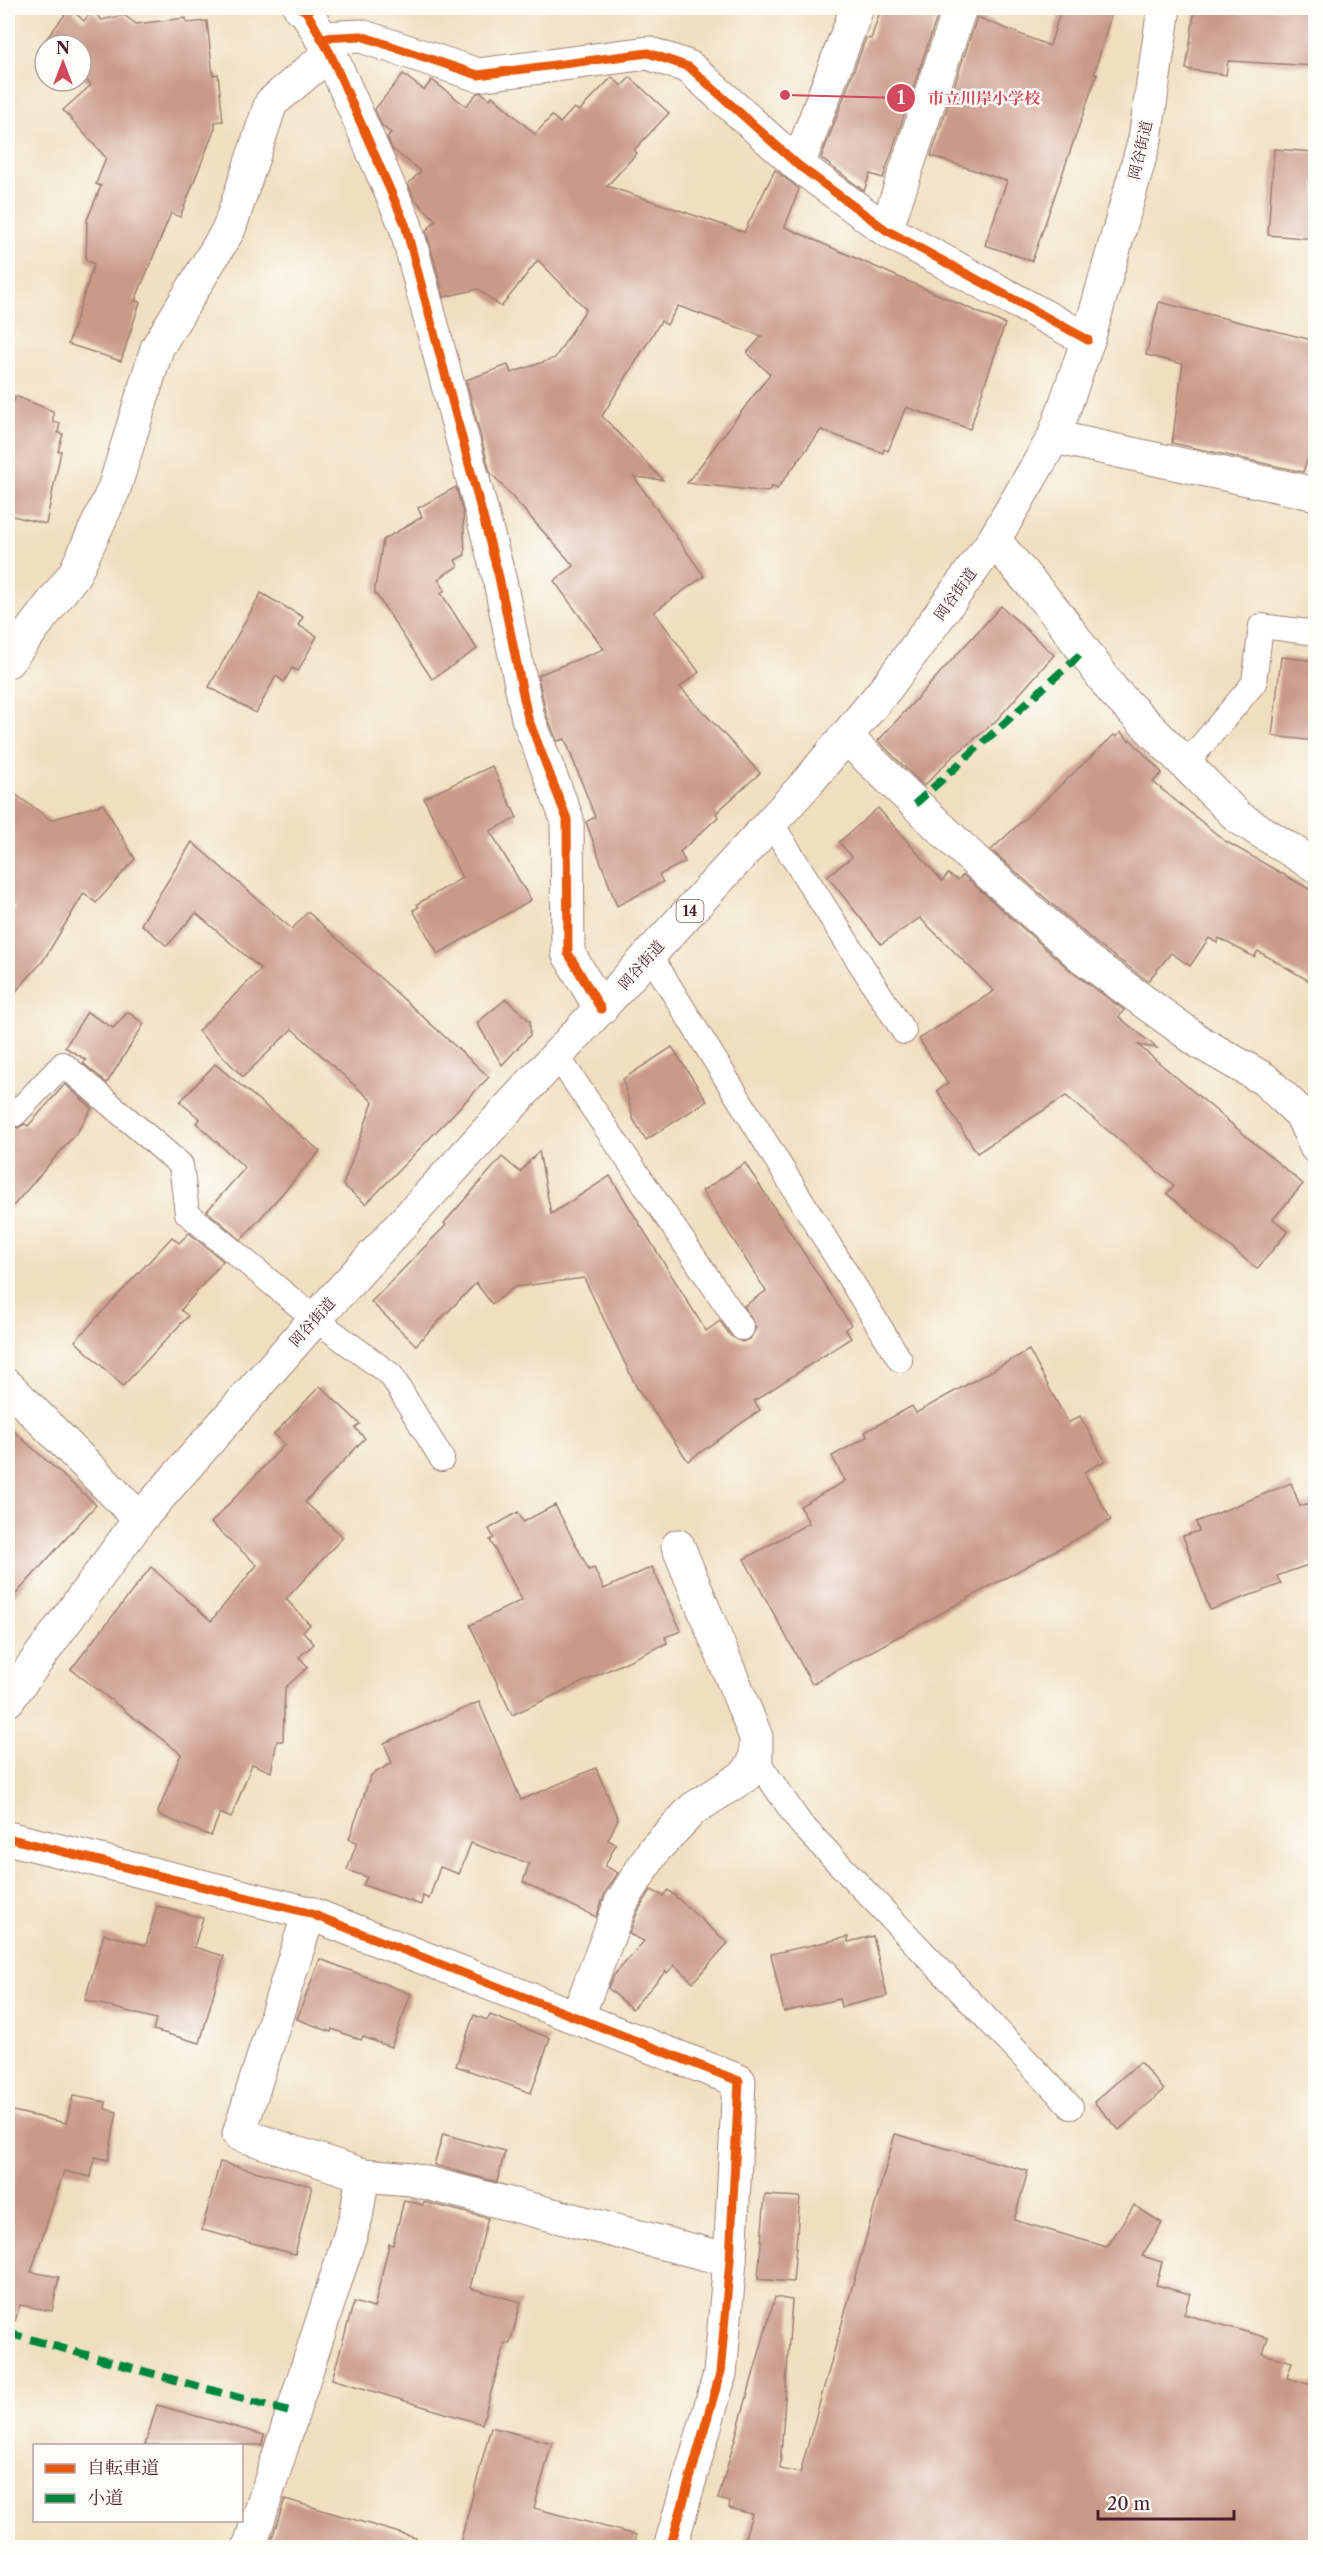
<svg xmlns="http://www.w3.org/2000/svg" width="1323" height="2555" font-family="'Libre Caslon Text','Noto Serif JP',serif">
<rect width="100%" height="100%" fill="#fdfcf7"/>
<filter id="ink" filterUnits="userSpaceOnUse"><feTurbulence type="fractalNoise" baseFrequency=".0167" numOctaves="2"/><feDisplacementMap in="SourceGraphic" scale="12" xChannelSelector="R" yChannelSelector="G"/><feConvolveMatrix kernelMatrix="1 2 1 2 8 2 1 2 1" color-interpolation-filters="sRGB"/></filter>
<filter id="wash" filterUnits="userSpaceOnUse"><feTurbulence type="fractalNoise" baseFrequency=".008" numOctaves="4" result="noise"/><feDisplacementMap in="SourceGraphic" scale="24" xChannelSelector="R" yChannelSelector="G"/><feGaussianBlur stdDeviation="1.35" result="paint"/><feColorMatrix in="noise" values="0 0 0 0 0 0 0 0 0 0 0 0 0 0 0 0 0 1.4 0 .05"/><feComposite in="paint" operator="in"/></filter>
<g filter="url(#wash)">
<rect width="100%" height="100%" fill="#f0dfbf"/>
<g id="blocks">
<g fill="#ca9a88">
<path d="M70,8l14,13 8,-10 10,9 22,-5 12,9 50,-6 1,5 20,-2 6,54 5,-1 5,47 -8,1v6l-35,89 -9,-4 -36,88 5,1 -19,59 -53,-17 26,-80 -8,-4 1,-40 14,-34 -5,-2 10,-26 -43,-48 28,-25 -10,-9v-31h-35l-3,-2z"/>
<path d="M881,8h59l-57,170 -13,-4 -6,17 -43,-33 45,-120 5,1z"/>
<path d="M1061,8h52l-19,66h3l-65,187 -47,-16 22,-64 -76,-25 46,-139 73,29z"/>
<path d="M1195,8h121v58l-88,-5 -2,14 -40,-6z"/>
<path d="M403,74l21,16 8,-10 34,26 11,-13h5l8,6 2,-3 43,38 17,-18 8,7 14,-15 5,3 33,-34 10,9 8,-9 39,36 -35,37 3,3 -30,33 137,46 31,-62 24,19 -14,38 220,97 -35,105 -64,-22 -18,44 -4,-2 -1,4 -62,-23 -44,59 -5,-3 -4,6 -81,-9 83,-109 -23,-21 15,-17 -84,-30 -11,19 -6,-4 -59,95 61,64 -29,-3 70,99 -50,36 45,60 -19,15 80,86 -44,40 2,4 -38,35 5,10 -26,13 4,7 -46,24 -31,-84 9,-5 -30,-78 -8,2 -11,-28 -8,-38 66,-26 -50,-68 20,-15 -84,-94 -24,-92 42,-15 3,8 44,-15 31,-49 -48,-49 -37,47 -23,-18 -34,8 -18,-66 10,-11 -22,-21 -6,-15 13,-13 -29,-22 -5,-12 4,-4 -9,-7 -7,-17z"/>
<path d="M1274,149l42,3v87l-48,-4z"/>
<path d="M1159,302l157,39v123l-9,-3 -4,11 -131,-29 11,-79 -37,-9z"/>
<path d="M15,396l38,15v11l7,1 -2,10 5,1 -5,17h3l-15,73 -38,-9v-114l6,1z"/>
<path d="M456,487l7,26 2,42 -10,5 3,6 -20,13 7,11 -4,3 36,56 -45,30 -57,-86v-6l8,-47 39,-23 -4,-9z"/>
<path d="M261,593l42,24 -5,8 19,11 -19,35 -6,-3 -8,14 -8,-6 -20,37 -47,-26z"/>
<path d="M1001,606l53,49 -59,67 -45,37 -26,27 -46,-45z"/>
<path d="M1281,657l35,4v80l-44,-5z"/>
<path d="M1121,732l8,9 1,-2 32,34 -9,9 72,59 91,52v92l-58,-34 -4,6 -35,-19 -2,5 -8,-5 -19,28 -19,-13 -23,28 -52,-38 -105,-93 123,-115 2,2z"/>
<path d="M492,766l25,52 -27,13 41,69 -93,54 -25,-44 6,-3 -2,-3 45,-26 -38,-80z"/>
<path d="M8,789l43,31 52,-16 32,55 -39,44 -12,-10 -41,68 -35,39v-79l7,-12 -7,-10z"/>
<path d="M878,808l64,73 6,-7 10,6 5,-5 109,97 52,38 -5,7 38,31 -19,-3 165,139 -30,35 15,12 -31,38 -90,-75 7,-9 -108,-89 -89,57 -40,-63 11,-6 -29,-45 75,-48 -74,-73 -39,26 -54,-68 25,-19 -13,-15z"/>
<path d="M192,842l100,87 16,-17 181,165 -123,127 -23,-19 30,-83 -81,-73 -49,48 -45,-46 63,-62 -65,-56 -29,33 -26,-22z"/>
<path d="M506,999l24,22v14l-28,30 -25,-42z"/>
<path d="M87,1012l26,16 15,-16 16,12 -37,59 -24,-20 3,-3 -21,-13z"/>
<path d="M672,1047l35,54 -61,39 -13,-21 -10,-40z"/>
<path d="M215,1064l105,87 -79,89 -34,-29 38,-43 -49,-45 4,-4 -20,-17z"/>
<path d="M65,1084l27,24 -14,23 -70,81v-86l10,2 7,-4 3,2z"/>
<path d="M539,1151l12,63 59,-38 96,155 14,-10 11,15 11,6 8,-3 6,-11 -12,-22 22,-15 -64,-100 43,-28 106,162 -6,4 6,9 -97,63 6,9 -72,51 -51,-73 -53,-110 -69,9 -23,17 -16,-21 -60,62 -45,-43 75,-77 -2,-2 58,-66 18,15z"/>
<path d="M189,1233l34,28 -42,49 7,6 -65,70 -48,-45 97,-104 7,6z"/>
<path d="M1029,1350l39,73 12,-7 25,45 -21,11 27,48 -299,164 -68,-125 65,-36 -9,-17 45,-25 -13,-25 35,-19 -2,-5 47,-26 4,7z"/>
<path d="M320,1386l40,38 -5,4 10,10 -60,64 38,35 -57,62 24,26 -7,6 11,13 -15,13 9,10 -23,21 -2,53h-6l-6,31 -19,-8 -21,54 -11,-5 -9,23 -52,-21 -1,-3 23,-58 -110,-85 80,-102 60,54 46,-56 -46,-42 74,-79 -11,-10z"/>
<path d="M8,1426l88,79 -88,98z"/>
<path d="M1291,1483l9,23 16,-5v61l-39,14 4,8 -71,26 -27,-74 16,-5 -3,-9z"/>
<path d="M555,1505l34,65 5,-2 10,21 48,-22 29,64 -16,6 2,6 -155,72 -42,-90 52,-25 -32,-60 4,-2 -5,-9 29,-17 5,10z"/>
<path d="M479,1702l42,98 75,-32 22,51 -10,21 8,4 -11,22 13,7 -13,20 -9,24 -73,-35 6,-18 -58,-21 -12,31 -19,-7 -11,32 -6,-3 -2,9 -58,-20 4,-8 -20,-7 10,-28 -8,-3 22,-64 21,-12 -8,-20z"/>
<path d="M651,1890l12,6 5,-6 60,53 -35,39 -19,-17 -7,8 -1,-2 -34,38 -24,-21 6,-13 30,-34 -15,-7 9,-23z"/>
<path d="M157,1906l46,12 -9,29 30,9 -24,87 -47,-13 3,-11 -71,-19 19,-66 42,11z"/>
<path d="M873,1936l14,60 -46,11 -2,-8 -55,13 -13,-58 77,-17v5z"/>
<path d="M320,1959l91,35 -20,53 -28,-10 -2,3 -29,-11 -1,3 -34,-13z"/>
<path d="M474,2015l13,5 3,-5 60,23 -19,55 -75,-27z"/>
<path d="M1140,2062l24,28 -45,40 -25,-28z"/>
<path d="M73,2096l33,6 -1,7 12,3 -9,48 -13,-3 -4,20 -27,-6 -33,101 28,5 -7,34 -32,-6 -5,16 -7,-1v-210l58,13z"/>
<path d="M443,2134l62,17 -8,31 -63,-17z"/>
<path d="M895,2134l133,37 -14,49 93,27 27,-42 28,18 -20,33 20,6 -6,23 34,9 -6,20 84,24 -5,16 29,8 -5,16 29,8v161h-574l10,-33 -23,-6 1,-6 -12,-3 57,-202 17,3 -12,169 20,4z"/>
<path d="M220,2162l92,24 -17,68 -93,-24z"/>
<path d="M765,2195l35,2 -7,85 -35,-3z"/>
<path d="M404,2200l19,5 1,-3 64,16 -18,70 51,14 -11,42 -5,-1 -23,81 -150,-45 22,-77 20,6 15,-64 4,1z"/>
<path d="M157,2405l107,30 -2,10h-117z"/>
<path d="M491,2427l61,16 -18,65 102,27 -1,12h-176z"/>
<path d="M285,2499l131,39 -2,9h-145z"/>
</g>
</g>
</g>
<g filter="url(#ink)">
<use href="#blocks" fill-opacity="0" stroke="#9d7f75" stroke-width="1.5"/>
<g fill="none" stroke-linecap="round" stroke-linejoin="round">
<g stroke="#9d7f75" stroke-width="26">
<g id="lane">
<path d="M1186,764l68,-81 7,-57 55,7"/>
<path d="M771,823l133,209"/>
<path d="M650,955l250,405"/>
<path d="M558,1057l184,271"/>
<path d="M15,1114l48,-50 118,101 6,48 128,106 76,56 51,84"/>
<path d="M756,1759l44,64 271,284"/>
</g>
</g>
<g stroke="#9d7f75" stroke-width="35">
<g id="street">
<path d="M300,8l6,3 24,42 75,171 94,353 29,141 39,101 1,134 33,56"/>
<path d="M321,38l40,-2 117,39 170,-22 41,14 109,98 88,65 202,110"/>
<path d="M798,165l59,-157"/>
<path d="M886,230l74,-222"/>
<path d="M1054,437l262,57"/>
<path d="M994,540l63,74 56,77 125,126 78,49"/>
<path d="M8,661l67,-88 39,-84 43,-141 72,-119 42,-126 59,-50"/>
<path d="M846,737l127,122 111,99 117,85 63,36 37,35 15,33"/>
<path d="M8,1386l132,133"/>
<path d="M8,1838l301,75 430,168 -9,179 -10,114 -50,174"/>
<path d="M577,2018l44,-115 33,-53 39,-41 53,-34 10,-16v-22l-78,-191"/>
<path d="M363,2175l48,4 319,81"/>
<path d="M249,2548l107,-331 7,-42 -124,-41 70,-221"/>
</g>
</g>
<g stroke="#9d7f75" stroke-width="35">
<path id="primary" d="M8,1700l132,-181 175,-200 493,-537 79,-95 107,-147 60,-103 34,-97 57,-201 19,-131"/>
</g>
<use href="#lane" stroke="#fff" stroke-width="24"/>
<use href="#street" stroke="#fff" stroke-width="33"/>
<use href="#primary" stroke="#fff" stroke-width="33"/>
<g stroke="#00873e" stroke-width="8" stroke-dasharray="15 8" stroke-linecap="butt">
<path d="M915,804l169,-153"/>
<path d="M8,2333l285,80"/>
</g>
<g stroke="#fdfcf7" stroke-width="13">
<g id="cycleway">
<path d="M300,8l6,3 24,42 75,171 94,353 29,141 39,101 1,134 33,56"/>
<path d="M321,38l40,-2 117,39 170,-22 41,14 109,98 88,65 202,110"/>
<path d="M8,1838l301,75 430,168 -9,179 -10,114 -50,174"/>
</g>
</g>
<use href="#cycleway" stroke="#e8590c" stroke-width="9"/>
</g>
</g>
<g text-anchor="middle" dominant-baseline="central" stroke-width="5" stroke-linejoin="round" paint-order="stroke">
<rect fill="#fdfcf7" stroke="#806168" stroke-width="1.5" x="676.5" y="900" width="27" height="22" rx="4.5"/>
<g font-size="14" font-weight="bold" fill="#4a1f2b">
<text x="690" y="911">14</text>
</g>
<g font-size="15" fill="#4a1f2b" stroke="#fdfcf7">
<text transform="translate(1140 150) rotate(-77)">岡谷街道</text>
<text transform="translate(955 594) rotate(-54)">岡谷街道</text>
<text transform="translate(641 965) rotate(-48)">岡谷街道</text>
<text transform="translate(312 1322) rotate(-48)">岡谷街道</text>
</g>
</g>
<path fill="none" stroke="#d1495b" stroke-width="2" d="M785 95L901 98"/>
<g fill="#d1495b" stroke="#fdfcf7" stroke-width="2">
<circle cx="785" cy="95" r="6"/>
<circle cx="901" cy="98" r="15"/>
</g>
<g font-size="18" text-anchor="middle" font-weight="bold" fill="#fff">
<text x="901" y="104">1</text>
</g>
<g font-size="16" text-anchor="middle" font-weight="bold" fill="#d1495b" stroke="#fdfcf7" stroke-width="5" stroke-linejoin="round" paint-order="stroke">
<text x="984" y="104">市立川岸小学校</text>
</g>
<rect width="1323" height="2555" fill="none" stroke="#fdfcf7" stroke-width="30"/>
<rect x="33" y="2444" width="210" height="78" fill="#fdfcf7" stroke="#b5a4a5" stroke-width="1.5"/>
<rect x="45" y="2464" width="30" height="9" fill="#e8590c" stroke="#b5a4a5" stroke-width="1.5"/>
<text x="87" y="2474" font-size="18" fill="#4a1f2b">自転車道</text>
<rect x="45" y="2494" width="30" height="9" fill="#00873e" stroke="#b5a4a5" stroke-width="1.5"/>
<text x="87" y="2504" font-size="18" fill="#4a1f2b">小道</text>
<g transform="translate(63 63)"><circle r="28" fill="#fdfcf7" stroke="#b5a4a5" stroke-width="1.5"/>
<path d="M0-4.5L10 22L0 15L-10 22Z" fill="#d1495b"/>
<text y="-9" font-size="16" font-weight="bold" text-anchor="middle" fill="#4a1f2b">N</text>
</g>
<path d="M1098 2510v9h136v-9" fill="none" stroke="#4a1f2b" stroke-width="3"/>
<text x="1107" y="2510" font-size="18" fill="#4a1f2b" stroke="#fdfcf7" stroke-width="4.5" paint-order="stroke">20 m</text>
</svg>
